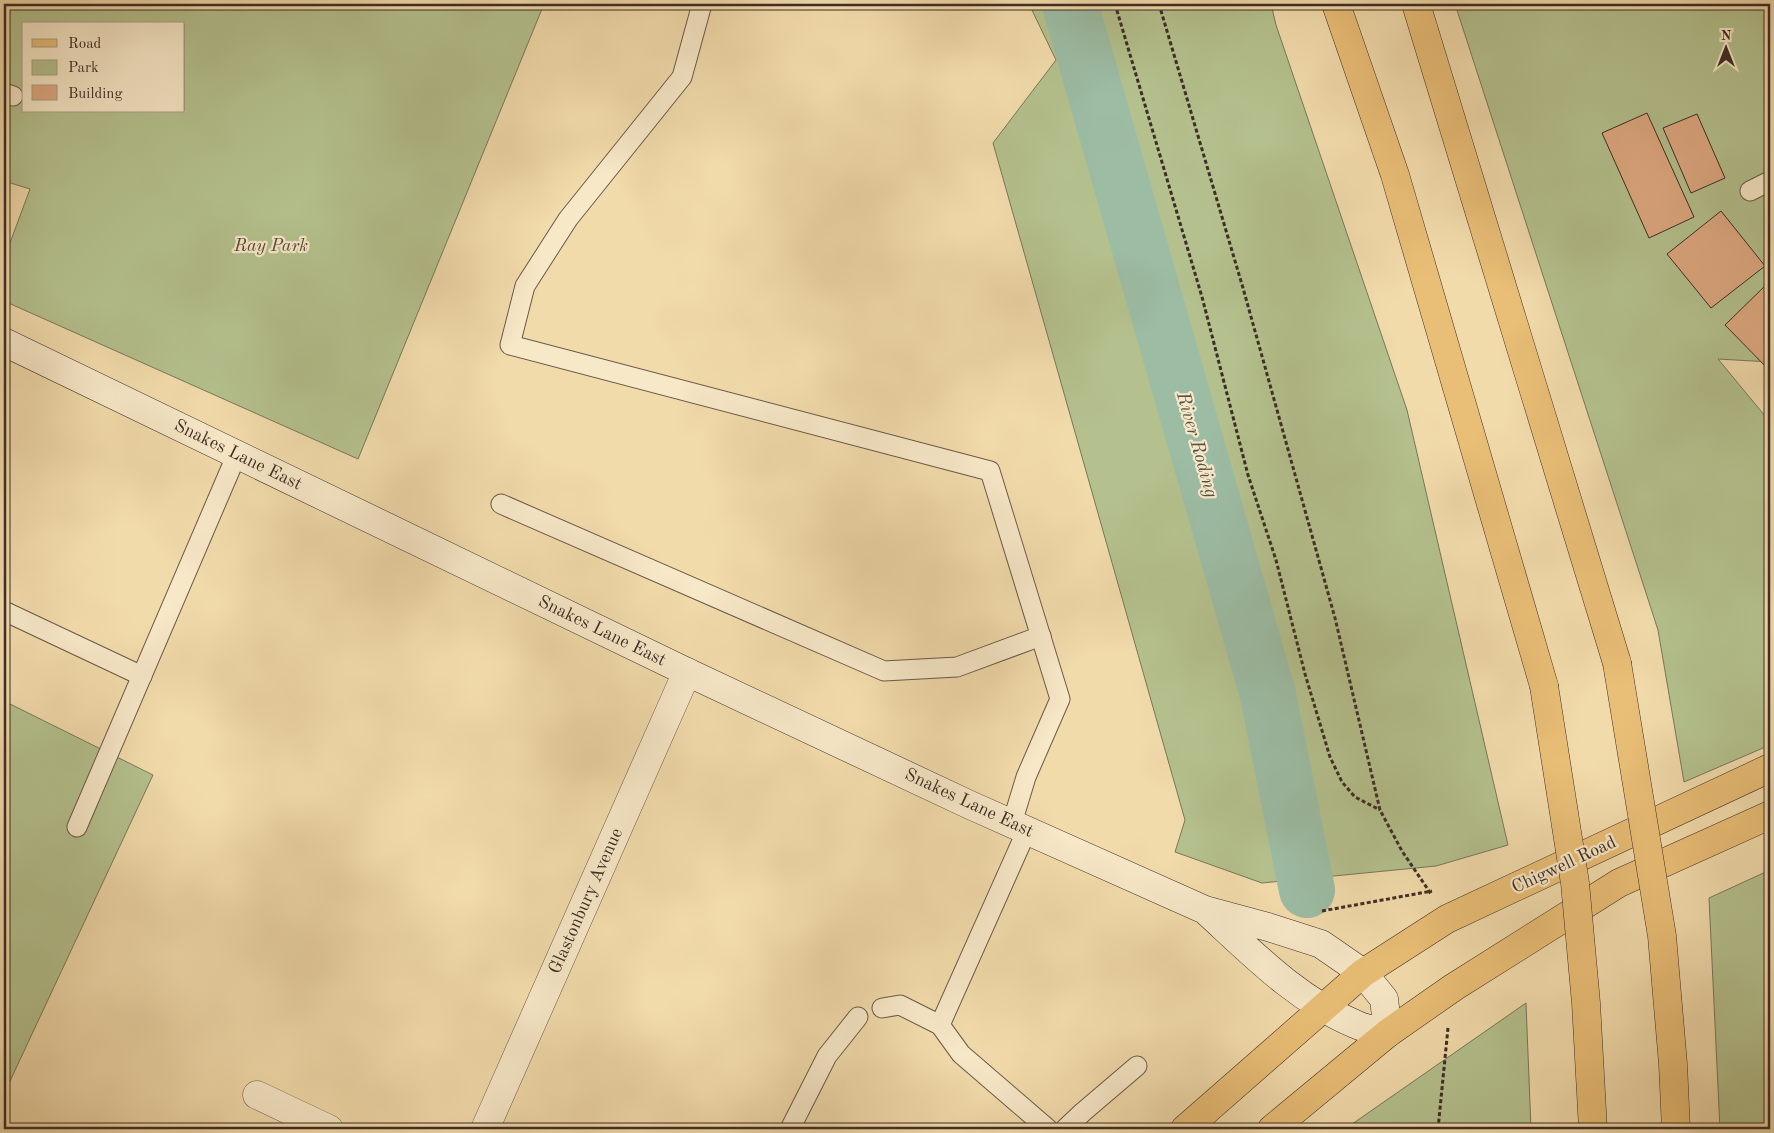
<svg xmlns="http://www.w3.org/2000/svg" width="1774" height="1133" font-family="'Old Standard TT',serif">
<rect width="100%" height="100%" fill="#f2dbab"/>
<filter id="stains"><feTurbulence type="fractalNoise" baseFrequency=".004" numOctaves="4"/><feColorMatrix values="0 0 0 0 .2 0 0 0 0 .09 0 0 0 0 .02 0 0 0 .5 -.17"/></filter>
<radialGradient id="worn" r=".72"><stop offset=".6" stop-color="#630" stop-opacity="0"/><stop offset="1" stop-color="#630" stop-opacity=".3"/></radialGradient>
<g fill="#b4c18e" stroke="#79775a" fill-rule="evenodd">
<path d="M4,4h540l-186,455 -354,-158v-42l26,-70 -26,-8zM24,24h160v87h-160z"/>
<path d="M1029,4h242l5,21 131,385 101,435 -72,21 -174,17 -87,-31 10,-32 -192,-677 63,-83z"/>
<path d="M1455,4h315v358l-52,-3 52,63v323l-86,37 -26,-152z"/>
<path d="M4,701l149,74 -149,319z"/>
<path d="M1770,870v259h-50l-11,-231z"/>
<path d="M1526,1003l5,126h-186z"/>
</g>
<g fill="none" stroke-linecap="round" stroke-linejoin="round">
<path stroke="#9cbca4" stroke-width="56" d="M1070,4l198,691 39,195"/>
</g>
<g fill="#dea982" stroke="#3e2d26">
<path d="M1647,113l47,104 -45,21 -47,-105z"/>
<path d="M1697,114l28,64 -34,15 -28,-65z"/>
<path d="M1721,211l44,55 -54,42 -44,-54z"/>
<path d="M1770,281v90l-45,-46z"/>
</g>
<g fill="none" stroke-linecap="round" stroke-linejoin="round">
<g stroke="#6b5847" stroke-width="21">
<g id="lane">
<path d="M702,4l-20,73 -114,142 -43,67 -15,59 480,126 70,228 -34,78 -14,46"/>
<path d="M4,93l9,3"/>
<path d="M1750,191l20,-10"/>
<path d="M501,504l383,167 73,-4 84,-31"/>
<path d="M4,611l138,65"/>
<path d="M77,827l160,-373"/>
<path d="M882,1008l18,-3 40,20 21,29 87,75"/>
<path d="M940,1025l87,-195"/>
<path d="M790,1129l37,-73 31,-39"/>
<path d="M1065,1129l18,-17 54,-46"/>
</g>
</g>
<g stroke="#6b5847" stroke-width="29">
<g id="street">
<path d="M257,1095l72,34"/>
<path d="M485,1129l202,-457"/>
</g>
</g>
<g stroke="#3e2d26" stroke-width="29">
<path id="secondary" d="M4,342l683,330 283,133 235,105 63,17 53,17 42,29 21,26 4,34c-11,-2 -23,-4 -33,-9 -58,-24 -104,-72 -150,-114"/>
</g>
<g stroke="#3e2d26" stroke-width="29">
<g id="primary">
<path d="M1185,1129l178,-156 84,-54 323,-151"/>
<path d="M1272,1129l116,-96 66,-46 165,-104 151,-68"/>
</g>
</g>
<g stroke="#3e2d26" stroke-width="29">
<g id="highway">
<path d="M1336,4l59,171 149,511"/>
<path d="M1416,4l201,659"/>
</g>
</g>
<g stroke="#3e2d26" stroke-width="3" stroke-dasharray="4 2.5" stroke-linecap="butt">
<path d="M1115,4l87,293 46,178 28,85 29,114 25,83 12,25 13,15 25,13"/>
<path d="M1159,4l84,284 92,330 45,192 22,41 29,43"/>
<path d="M1322,911l110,-20"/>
<path d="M1438,1129l10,-101"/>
</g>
<use href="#lane" stroke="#f7e8c8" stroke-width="19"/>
<use href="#street" stroke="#f7e8c8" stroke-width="28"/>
<use href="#secondary" stroke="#f7e8c8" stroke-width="28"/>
<use href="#primary" stroke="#e9be76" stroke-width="28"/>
<use href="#highway" stroke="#e9be76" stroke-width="28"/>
<g stroke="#3e2d26" stroke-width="29" stroke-linecap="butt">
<g id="highway-bridge">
<path d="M1617,663l45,273 11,128 3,65"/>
<path d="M1544,686l31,197 11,120 7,126"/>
</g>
</g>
<use href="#highway-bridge" stroke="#e9be76" stroke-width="28"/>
</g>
<g text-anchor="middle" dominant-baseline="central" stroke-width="4.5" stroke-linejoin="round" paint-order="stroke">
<g font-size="18" font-style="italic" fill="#564b3b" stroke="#f7e8c8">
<text x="271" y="246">Ray Park</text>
</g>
<g font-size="18" fill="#3e2d26" stroke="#f7e8c8">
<text transform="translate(238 455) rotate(26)">Snakes Lane East</text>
<text transform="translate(602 631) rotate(26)">Snakes Lane East</text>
<text transform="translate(969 803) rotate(25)">Snakes Lane East</text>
<text transform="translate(1564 865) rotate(-25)">Chigwell Road</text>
<text transform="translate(586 901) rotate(-66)">Glastonbury Avenue</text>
</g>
<g font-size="19" font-style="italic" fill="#565146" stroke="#f7e8c8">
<text transform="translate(1196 445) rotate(74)">River Roding</text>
</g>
</g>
<rect width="1774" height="1133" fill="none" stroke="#f2dbab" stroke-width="20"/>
<rect x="5" y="5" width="1764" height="1123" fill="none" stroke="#3e2d26" stroke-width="2.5"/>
<rect x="10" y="10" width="1754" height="1113" fill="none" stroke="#3e2d26"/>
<rect x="22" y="22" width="162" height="90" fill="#f7e8c8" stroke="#ad9d87"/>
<rect x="32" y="39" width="25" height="8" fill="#e9be76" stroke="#ad9d87"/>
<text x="68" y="48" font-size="15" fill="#3e2d26">Road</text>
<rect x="32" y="60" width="25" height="15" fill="#b4c18e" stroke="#ad9d87"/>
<text x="68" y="72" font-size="15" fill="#3e2d26">Park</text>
<rect x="32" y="85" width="25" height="15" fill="#dea982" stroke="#ad9d87"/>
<text x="68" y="98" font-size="15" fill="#3e2d26">Building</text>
<g transform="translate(1726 48)" stroke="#f7e8c8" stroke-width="4" paint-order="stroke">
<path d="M0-4L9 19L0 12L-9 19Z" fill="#3e2d26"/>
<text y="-8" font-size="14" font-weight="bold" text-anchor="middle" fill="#3e2d26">N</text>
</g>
<rect width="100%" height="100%" filter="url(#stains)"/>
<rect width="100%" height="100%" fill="url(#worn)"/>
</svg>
